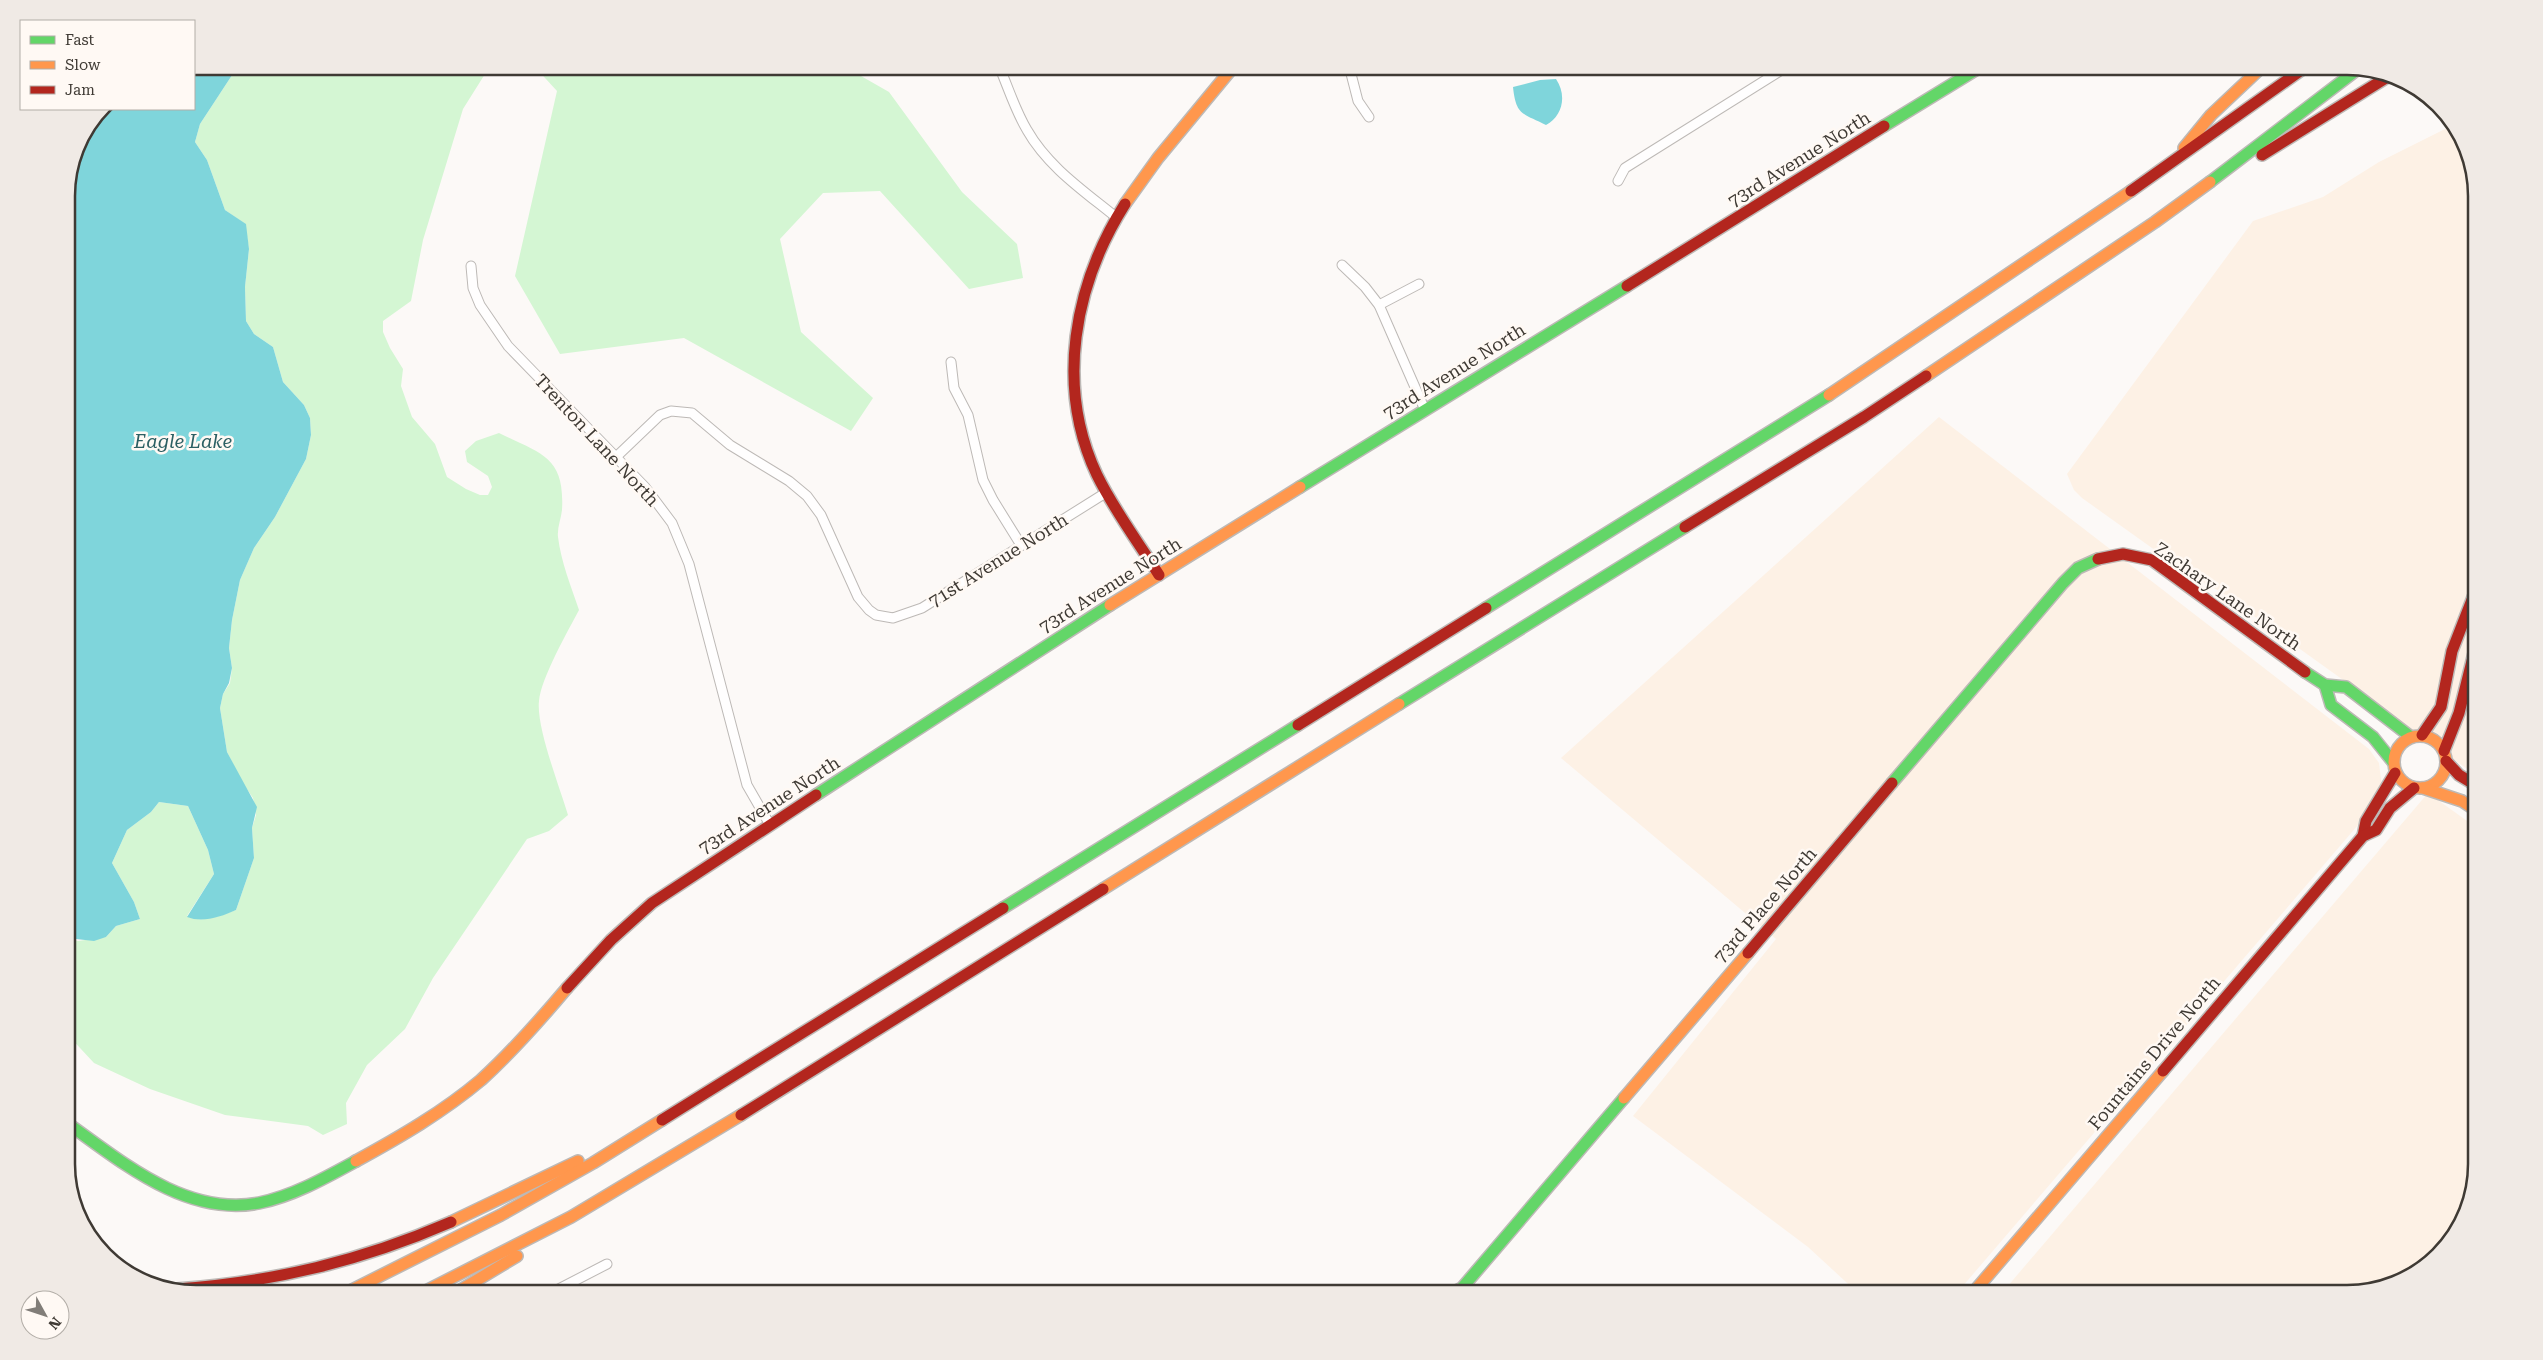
<svg xmlns="http://www.w3.org/2000/svg" width="2543" height="1360" font-family="'Roboto Serif',serif">
<rect width="100%" height="100%" fill="#fcf9f7"/>
<g fill="#fdf1e5">
<path d="M2455,124l21,64 1,588 -258,-185 -32,-18 -105,-75 -8,-8 -7,-16 186,-253 70,-24 56,-35z"/>
<path d="M1939,417l430,332 10,14 3,25 -18,30 -408,476h-97l-51,-47 -175,-131 143,-177 -215,-181z"/>
<path d="M2428,793l49,35v336l-14,58 -51,54 -65,18h-346z"/>
</g>
<g fill="#d4f6d3">
<path d="M238,66h252l-27,43 -40,131 -12,61 -28,20v11l7,16 13,21 -2,17 11,31 23,27 12,33 19,12 14,6h8l4,-8 -4,-11 -21,-14 -2,-11 11,-10 23,-8c42,21 66,23 63,77 -1,9 -5,18 -4,27 3,25 13,49 21,73 -11,21 -38,68 -40,91 -3,26 21,87 29,114l-19,16 -22,8 -94,139 -28,51 -38,36 -21,38 1,21 -24,11 -15,-9 -83,-11 -75,-26 -56,-26 -27,-29v-96l11,3 28,-4 10,-11 24,-7 -6,-17 -22,-39 15,-33 24,-18 8,-10 29,4 20,44 6,24 -27,42c15,8 34,-1 49,-6l18,-52 -2,-30 4,-13 -3,-17 -11,-16 -15,-30 -7,-44 3,-14 7,-11 2,-15 -3,-20 3,-28 8,-40 14,-32 21,-31 31,-58 5,-24 -1,-17 -6,-13 -21,-23 -10,-35 -19,-13 -8,-13 -1,-34 4,-38 -4,-25 -20,-14 -18,-50 -12,-18 5,-18z"/>
<path d="M534,66h333l-6,10 28,16 73,100 55,52 6,34 -54,11 -89,-98 -57,2 -43,46 21,93 72,66 -22,33 -167,-93 -124,16 -45,-78 42,-185z"/>
</g>
<g fill="#7fd5db">
<path d="M238,66l-38,58 -5,18 12,18 18,50 21,14 3,25 -4,38 1,34 8,13 19,13 10,35 21,23 6,13 1,17 -5,24 -31,58 -21,31 -14,32 -8,40 -3,28 3,20 -3,15 -6,11 -3,14 7,44 30,55 -5,21 2,30 -18,52c-15,7 -34,13 -49,7l27,-43 -6,-24 -20,-44 -29,-4 -8,10 -24,18 -15,33 22,39 6,17 -24,7 -10,11 -12,4 -27,-3v-750l13,-49 21,-30h93v-42z"/>
<path d="M1556,79c11,16 7,37 -10,46 -23,-12 -30,-9 -33,-38l27,-7z"/>
</g>
<g fill="none" stroke-linecap="round" stroke-linejoin="round">
<g stroke="#bdb9b6" stroke-width="11">
<g id="street">
<path d="M999,66c9,21 16,44 28,64 21,37 57,61 90,88"/>
<path d="M1349,66l9,35 11,16"/>
<path d="M1618,181l7,-13 163,-102"/>
<path d="M1342,265l23,22 14,18 46,105"/>
<path d="M471,266l2,22 7,17 28,41 137,141 27,36 17,41 58,221 23,40"/>
<path d="M1379,305l40,-21"/>
<path d="M951,362l3,26 14,27 15,65 10,20 28,45"/>
<path d="M615,458l45,-43 11,-4 21,2 38,32 59,36 18,15 14,19 37,82 11,13 7,5 17,3 29,-10 185,-116"/>
<path d="M549,1294l58,-30"/>
</g>
</g>
<g stroke="#bdb9b6" stroke-width="14">
<g id="fast">
<path d="M1884,126l98,-60"/>
<path d="M2210,182l148,-113"/>
<path d="M1300,487l327,-201"/>
<path d="M1486,608l343,-213"/>
<path d="M2305,672l20,13 21,2 65,50"/>
<path d="M2325,685l6,20 42,32 20,25"/>
<path d="M1399,704l286,-177"/>
<path d="M1892,783l171,-200 15,-15 20,-9"/>
<path d="M816,795l294,-190"/>
<path d="M1003,908l295,-183"/>
<path d="M67,1123c55,39 119,94 192,80 34,-7 66,-25 97,-42"/>
<path d="M1450,1294l12,-6 162,-190"/>
</g>
</g>
<g stroke="#bdb9b6" stroke-width="14">
<g id="slow">
<path d="M2184,148l27,-33 52,-49"/>
<path d="M1125,204l33,-46 76,-92"/>
<path d="M1926,376l229,-154 55,-40"/>
<path d="M1829,395l302,-204"/>
<path d="M1110,605l190,-118"/>
<circle cx="2420" cy="762" r="26"/>
<path d="M2423,788l39,13 15,10"/>
<path d="M1103,889l296,-185"/>
<path d="M1624,1098l124,-145"/>
<path d="M356,1161c44,-24 87,-49 125,-81 31,-28 59,-60 86,-92"/>
<path d="M451,1222l127,-61"/>
<path d="M344,1294l157,-79 92,-52 69,-43"/>
<path d="M420,1294l151,-77 170,-102"/>
<path d="M454,1294l63,-38"/>
<path d="M1972,1294l191,-223"/>
</g>
</g>
<g stroke="#bdb9b6" stroke-width="14">
<g id="jam">
<path d="M2262,155l127,-79"/>
<path d="M2131,191l176,-125"/>
<path d="M1125,204c-51,81 -70,182 -28,271 17,35 41,67 62,100"/>
<path d="M1627,286l257,-160"/>
<path d="M1685,527l179,-110 62,-41"/>
<path d="M2098,559l25,-5 29,6 153,112"/>
<path d="M1298,725l188,-117"/>
<path d="M2422,735l19,-28 11,-56 25,-64"/>
<path d="M2444,751l15,-38 18,-72"/>
<path d="M2446,761l13,14 18,11"/>
<path d="M2363,836l3,-15 29,-48"/>
<path d="M1748,953l144,-170"/>
<path d="M567,988l44,-48 41,-37 164,-108"/>
<path d="M2163,1071l200,-235 13,-6 14,-22 24,-20"/>
<path d="M741,1115l362,-226"/>
<path d="M662,1120l341,-212"/>
<path d="M177,1289c97,-7 184,-28 274,-67"/>
</g>
</g>
<use href="#street" stroke="#fffefe" stroke-width="9"/>
<use href="#fast" stroke="#63d668" stroke-width="11"/>
<use href="#slow" stroke="#ff974d" stroke-width="11"/>
<use href="#jam" stroke="#b3261e" stroke-width="11"/>
</g>
<g text-anchor="middle" dominant-baseline="central" stroke-width="5" stroke-linejoin="round" paint-order="stroke">
<g font-size="18" fill="#3f3a34" stroke="#fff9f4">
<text transform="translate(1799 159) rotate(-32)">73rd Avenue North</text>
<text transform="translate(1454 371) rotate(-32)">73rd Avenue North</text>
<text transform="translate(597 440) rotate(47)">Trenton Lane North</text>
<text transform="translate(998 560) rotate(-32)">71st Avenue North</text>
<text transform="translate(1110 585) rotate(-32)">73rd Avenue North</text>
<text transform="translate(2228 596) rotate(35)">Zachary Lane North</text>
<text transform="translate(769 805) rotate(-33)">73rd Avenue North</text>
<text transform="translate(1765 905) rotate(-49)">73rd Place North</text>
<text transform="translate(2154 1053) rotate(-50)">Fountains Drive North</text>
</g>
<g font-size="19" font-style="italic" fill="#2c5f63" stroke="#fff9f4">
<text x="183" y="441">Eagle Lake</text>
</g>
</g>
<path d="M0 0H2543V1360H0ZM196 75H2347A121 121 0 0 1 2468 196V1164A121 121 0 0 1 2347 1285H196A121 121 0 0 1 75 1164V196A121 121 0 0 1 196 75Z" fill="#f0eae5" fill-rule="evenodd"/>
<path fill="none" stroke="#3f3a34" stroke-width="2.5" d="M196 75H2347A121 121 0 0 1 2468 196V1164A121 121 0 0 1 2347 1285H196A121 121 0 0 1 75 1164V196A121 121 0 0 1 196 75Z"/>
<rect x="20" y="20" width="175" height="90" fill="#fff9f4" stroke="#b2ada7"/>
<rect x="30" y="36" width="25" height="8" fill="#63d668" stroke="#b2ada7"/>
<text x="65" y="45" font-size="15" fill="#3f3a34">Fast</text>
<rect x="30" y="61" width="25" height="8" fill="#ff974d" stroke="#b2ada7"/>
<text x="65" y="70" font-size="15" fill="#3f3a34">Slow</text>
<rect x="30" y="86" width="25" height="8" fill="#b3261e" stroke="#b2ada7"/>
<text x="65" y="95" font-size="15" fill="#3f3a34">Jam</text>
<g transform="translate(45 1315) rotate(130)"><circle r="24" fill="#fff9f4" stroke="#b2ada7"/>
<path d="M0-4L9 19L0 12L-9 19Z" fill="#817d78"/>
<text y="-8" font-size="14" font-weight="bold" text-anchor="middle" fill="#3f3a34">N</text>
</g>
</svg>
